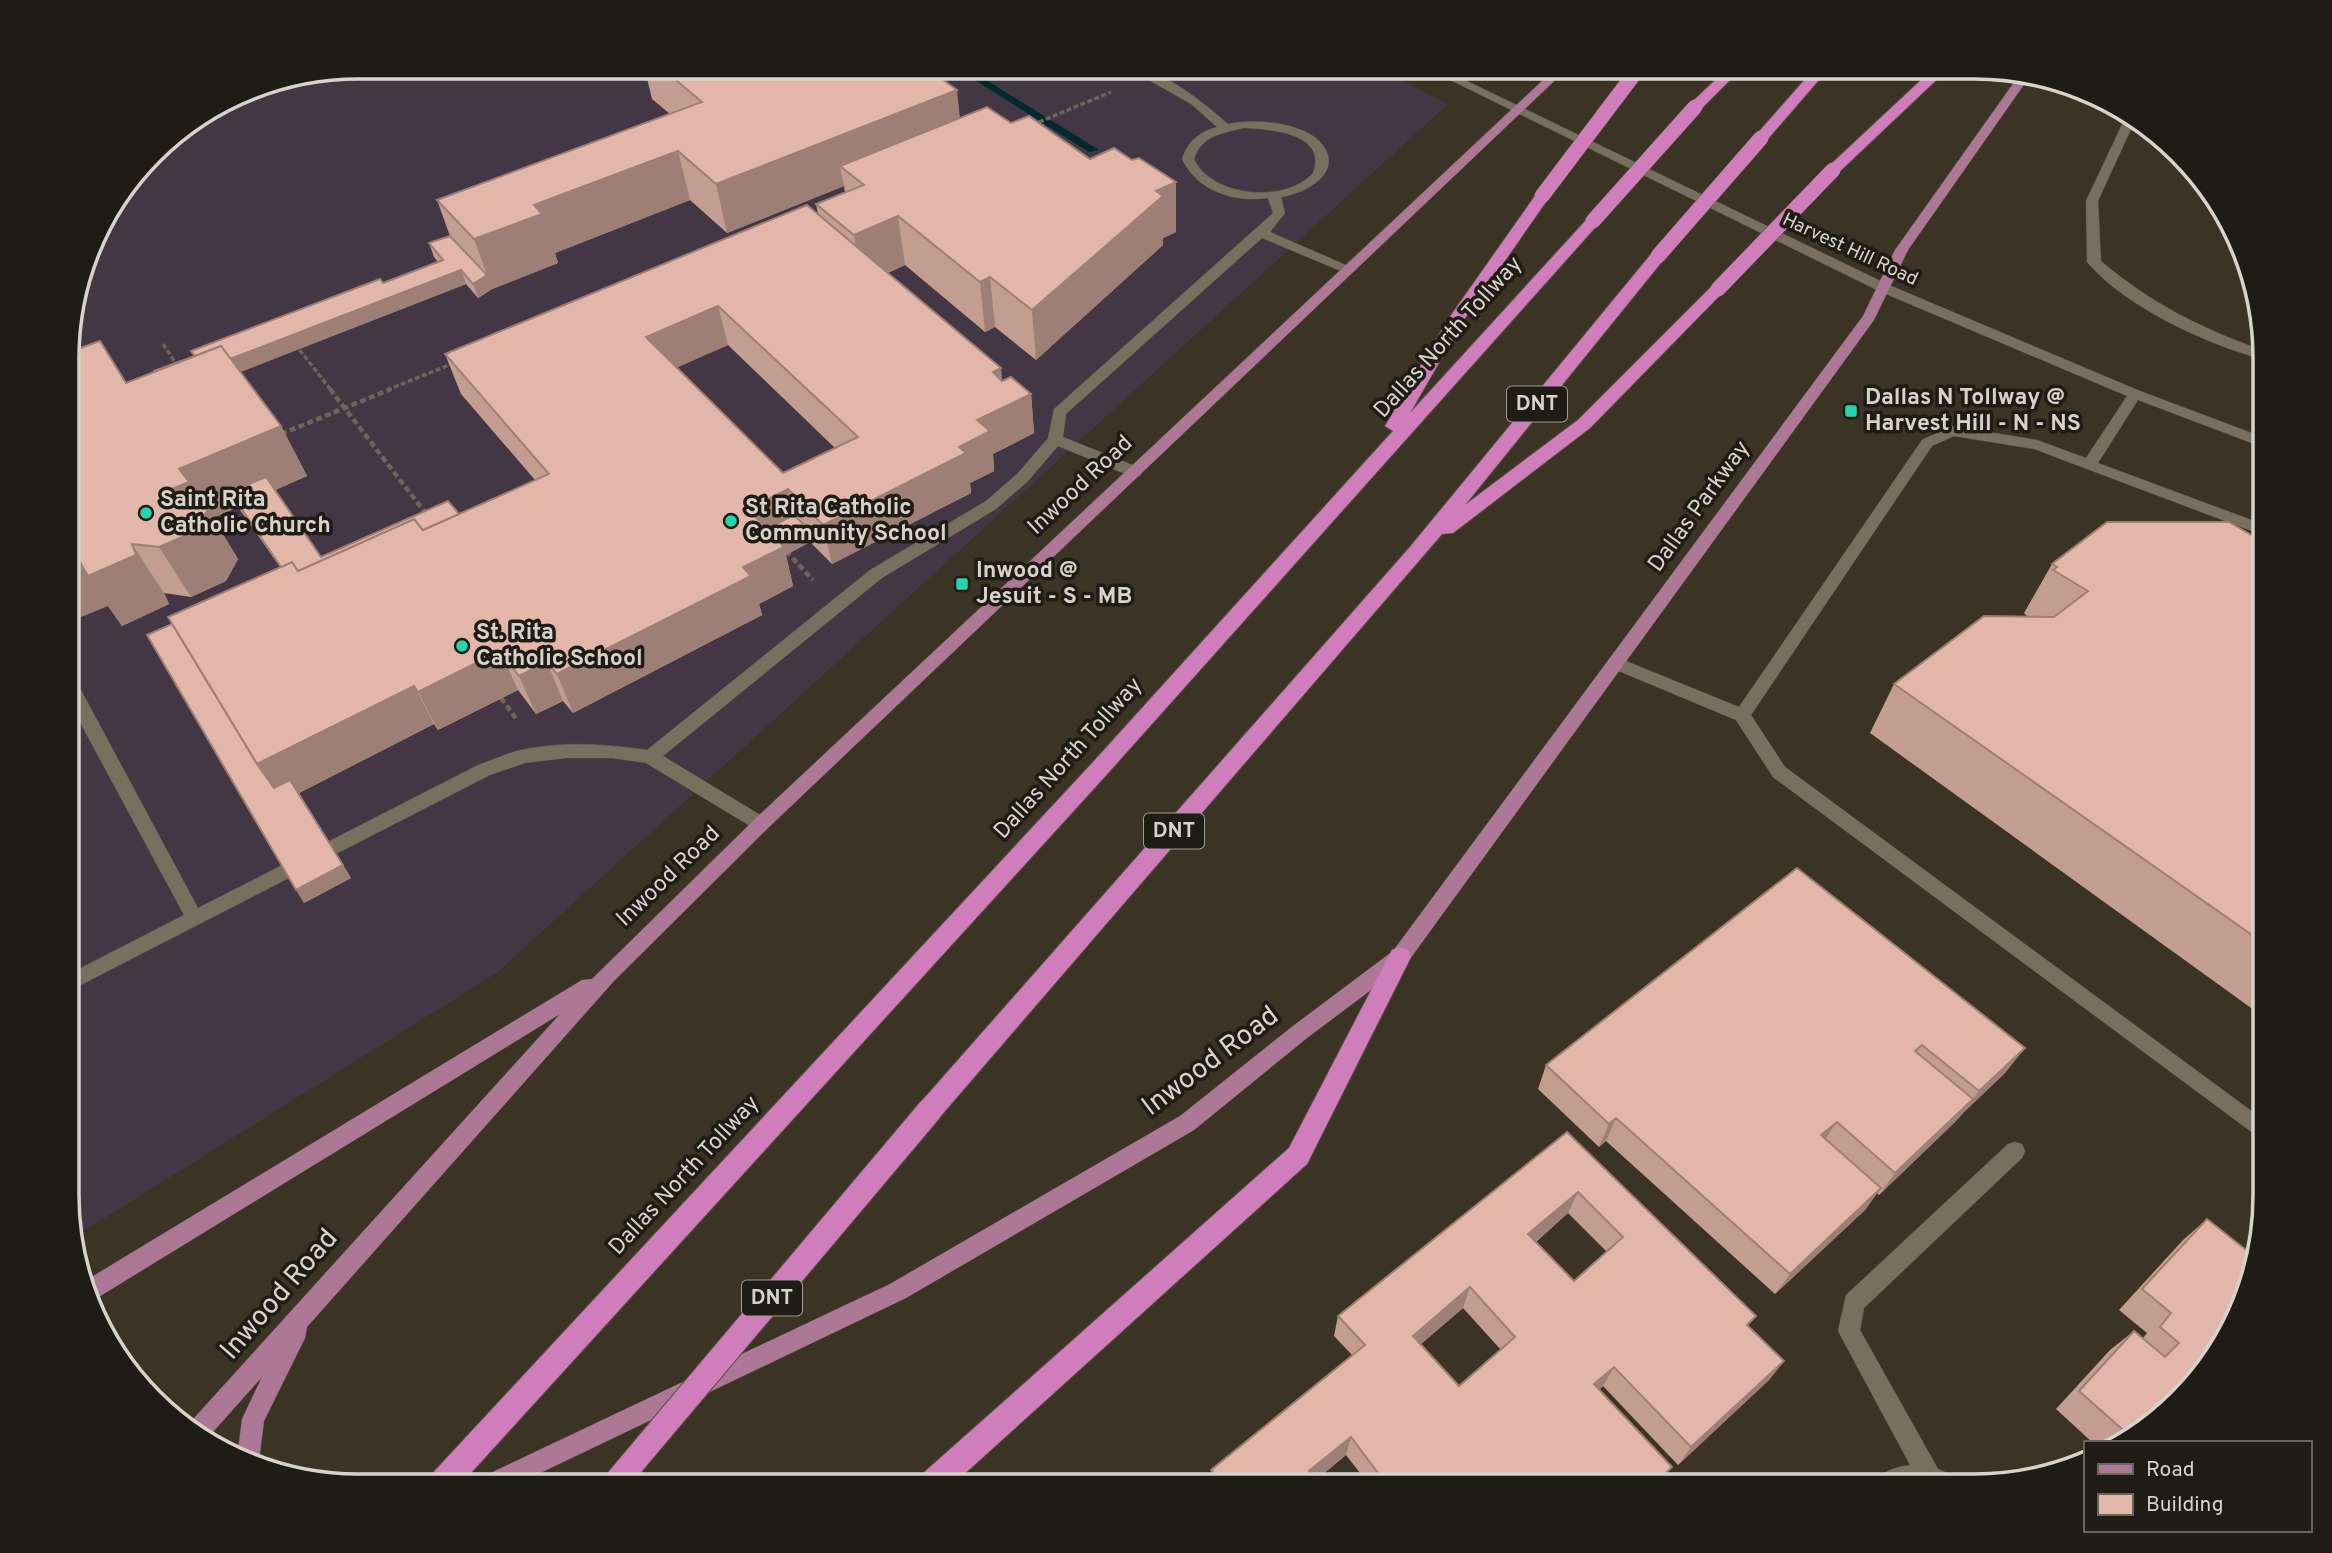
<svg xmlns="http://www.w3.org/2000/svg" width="2332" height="1553" font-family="Overpass,sans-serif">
<rect width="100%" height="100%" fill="#3b3324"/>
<path fill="#433746" d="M358,67h1016l74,37 -950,868 -427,267 -2,-919 28,-91 68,-90 76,-47 17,-6z"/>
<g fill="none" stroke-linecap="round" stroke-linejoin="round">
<path fill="#012a2f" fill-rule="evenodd" d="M954,67h11l134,83 -10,2z"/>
<g stroke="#554e42" stroke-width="1">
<g id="minor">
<path d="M1126,67c31,-3 79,37 102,57 25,-6 77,-2 94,20 23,29 -18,50 -41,53l4,16 -15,19 85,37 -2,3h-10l-81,-34 -196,176 -3,23 77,31 2,4 -2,4h-10l-72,-30 -30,35 -32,28 -114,69 -219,178 104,63 3,5 -3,5h-12l-109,-66 -34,-5h-46l-41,5 -35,12 -421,216v-17l115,-59 -115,-213v-12h12l117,218 280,-143c15,-5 31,-13 47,-16 41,-8 82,-5 122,1l223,-180 116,-69 32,-28 30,-35 6,-29 219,-196 -5,-15c-34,5 -71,-7 -86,-39 6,-18 17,-27 35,-32l-26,-23zM1243,128c27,1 85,5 70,45 -28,31 -101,24 -119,-14 8,-24 28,-25 49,-31z"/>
<path d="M1424,67h14l451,218 251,106 125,47v10l-127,-48 -40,63 167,62v11l-231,-87 -80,-13 -22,10 -181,269 34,52 480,354v21l-492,-365 -37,-57 -127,-53 -2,-4 8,-6 6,2 118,48 183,-267 30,-14 85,14 49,18 41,-62 -248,-105z"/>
<path d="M2128,112l9,4 -39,85 3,60c49,42 103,69 164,90v9c-57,-15 -140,-53 -178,-98l-1,-61z"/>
<path d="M2015,1142l7,2 3,7 -3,7 -158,150 -4,22 78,139 21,9 4,8h-90c6,-14 22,-19 37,-21l-72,-134 8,-36 162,-151z"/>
</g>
</g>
<g stroke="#554e42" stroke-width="1">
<g id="major">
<path d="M1557,67h12l-802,762 -153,152 -307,346 -2,11 -41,83 -6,47 -21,-10 5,-39 20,-42 -58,65 -18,-15 374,-413 -463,284 -5,2 -7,-19 497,-301 10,-1 163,-160z"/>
<path d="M2020,74l10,2 -122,174 -34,70 -467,643 -100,75 -113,92 -288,168 -393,188h-37l4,-8 410,-194 290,-168 113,-90 100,-75 470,-635 32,-66z"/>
</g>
</g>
<g stroke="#554e42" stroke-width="2">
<g id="highway">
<path d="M1635,67h15l-13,13h-10l-2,-3z"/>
<path d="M1729,67h14l-43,43h-10v-6z"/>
<path d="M1816,67h14l-64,74h-10l-2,-3 2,-3z"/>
<path d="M1935,67h15l-112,106h-10l-2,-3 2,-3z"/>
<path d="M1542,191l8,5 -87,125 -53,92 178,-195h10l3,3 -492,551 -650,714h-33l4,-10 665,-716 298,-329 -8,-5 62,-105 90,-128z"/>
<path d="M1658,251l6,2 2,3 -2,3 -199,246 113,-85 134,-134h12l2,3 -136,139 -137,105 -11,1 -503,584 -9,3 -9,-3 -3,-8 3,-8 489,-555 242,-294z"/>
<path d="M1400,947l8,3 3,7 -104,207 -356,322h-35l4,-10 369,-328 103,-198z"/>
</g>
</g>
<g stroke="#6c6558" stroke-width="3.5" stroke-dasharray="5 2.5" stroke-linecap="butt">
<path d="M1032,125l79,-33"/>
<path d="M163,344l15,23"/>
<path d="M295,344l36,46"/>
<path d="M387,390l67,-27"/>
</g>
<g stroke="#6c6558" stroke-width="4.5" stroke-dasharray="6 3.5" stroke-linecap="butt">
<path d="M330,389l97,126"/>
<path d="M281,434l110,-45"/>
<path d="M786,551l27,29"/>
<path d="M501,698l16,22"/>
</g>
<use href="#minor" fill="#786f5f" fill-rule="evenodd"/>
<use href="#major" fill="#ac7896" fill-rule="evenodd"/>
<use href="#highway" fill="#cf7ebb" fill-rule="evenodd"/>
<g stroke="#554e42" stroke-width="16" stroke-linecap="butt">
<g id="highway-bridge-far1">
<path d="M1542,196l90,-119"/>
<path d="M1593,221l102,-114"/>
<path d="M1658,256l103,-118"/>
<path d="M1718,289l115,-119"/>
</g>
</g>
<g stroke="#554e42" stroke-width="27" stroke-linecap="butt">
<path id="highway-bridge" d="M613,1486l317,-376"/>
</g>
<use href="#highway-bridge-far1" stroke="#cf7ebb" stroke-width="15"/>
<use href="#highway-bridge" stroke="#cf7ebb" stroke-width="25"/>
</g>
<g fill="#c29d90" fill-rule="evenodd">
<path d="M644,66h280l35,52 52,5 165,109 -13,6v7l-127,115 -41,-33 -10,5 -80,-67 -17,8 115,108 28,13 3,39 -41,21 1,17 -24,12 1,10 -139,71 -22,-22 -24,13 7,31 -34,18 3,11 -189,98 -10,-12 -27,13 -18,-24 -80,40 -4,-6 -135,69 52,85 -47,25 -132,-279 108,-57 -42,-60 -25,11 25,41 -12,22 -35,16 -27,-4 5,11 -47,22 -14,-20 18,-223 68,-27 -3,-5 192,-68 55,-21 -4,-5 -5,-14 21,-7 -13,-36 233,-86 -18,-15zM844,186l1,7 -29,11 2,10 -373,140 16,40 74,86 -76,34 -138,43 -46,-67 32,-14 -26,-50 -41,-54 226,-88 12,14 14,-9 66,-26 -3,-10 135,-53 37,33zM728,345l107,103 -52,25 -106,-106z"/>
<path d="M2208,193l15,16 -18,-9z"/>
<path d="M2265,543v475l-395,-285 24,-49 133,-67v-1l-3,-3 28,-49z"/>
<path d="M1797,868l209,204 -42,40 -9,10 -76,73 -2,-2 -12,17 -90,84 -169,-153 -7,6 -61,-58 8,-24z"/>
<path d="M1567,1132l182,194 35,35 -15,19 -91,85 -75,-79 -4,4 60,94 -292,-2 -21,-27 -30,25 5,6h-111l1,-16 141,-115 -18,-19 4,-20zM1568,1213l39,39 -33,29 -38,-39zM1463,1308l38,42 -42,36 -38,-42z"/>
<path d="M2207,1219l40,32 13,-10 -10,48 -34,68 -91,86h-32l-37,-34 54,-59 24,-19 9,7 4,-5 -28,-23 64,-70z"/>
</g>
<g fill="#9e7f76">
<path d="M507,66h11l-10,4z"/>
<path d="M957,90l5,48 -122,28 4,20 -117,47 -11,-49z"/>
<path d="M678,151l12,49 -135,53 3,10 -66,26 -18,-50 60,-34z"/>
<path d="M1176,182v50l-13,6v7l-127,115 -4,-50 124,-119z"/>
<path d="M898,216l7,49 -43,20 -8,-50z"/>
<path d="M461,270l5,14 -264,103 -8,-14z"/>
<path d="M487,275l5,14 -14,9 -5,-14z"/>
<path d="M990,277l5,50 -10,5 -5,-50z"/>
<path d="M718,306l10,39 -70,31 -12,-39z"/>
<path d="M1001,368l4,38 26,-12 3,39 -41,21 1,17 -24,12 1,10 -139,71 -9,-39 136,-78 18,-27 16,-48z"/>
<path d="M281,426l26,50 -68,30 -9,-14 8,15 -25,11 25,41 -12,22 -35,16 -32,-50 10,-57 10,-21z"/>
<path d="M788,489l9,40 -32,16 -17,-36z"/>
<path d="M807,528l3,14 -24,13 7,31 -34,18 3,11 -189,98 -16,-39 211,-126z"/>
<path d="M132,544l32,49 5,11 -47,22 -14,-20 -39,16v-64l7,-3z"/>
<path d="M500,651l18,39 -80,40 -20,-38z"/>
<path d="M547,662l16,39 -27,13 -17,-38z"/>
<path d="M414,686l20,38 -135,69 52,85 -47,25 -8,-13 -14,-88 -25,-38z"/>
<path d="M2025,1048l-19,24 -42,40 -9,10 -76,73 16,-22 75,-71 9,-11z"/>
<path d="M1616,1118l-10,23 -7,6 10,-23z"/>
<path d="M1837,1122l-15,22 -1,-9z"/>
<path d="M1881,1188l-16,22 -90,84 15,-20z"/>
<path d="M1578,1192l-10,21 -48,42 8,-21z"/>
<path d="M1470,1287l-7,21 -56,48 6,-20z"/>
<path d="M1784,1361l-15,19 -91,85 13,-18z"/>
<path d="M1614,1367l-11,19 -20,17 11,-19z"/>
<path d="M1351,1437l-5,18 -38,31 1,-15z"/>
<path d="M1672,1467l-13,17 -2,2h-5z"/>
</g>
<g fill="#e2b6a8" stroke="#9e7f76" stroke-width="2" fill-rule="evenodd">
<path d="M659,66h265l33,24 -241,94 -38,-33 -144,54 8,9 -68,25 -37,-39 265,-98z"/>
<path d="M987,107l24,16 18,-7 61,43 24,-11 18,12 7,-2 37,24 -20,9 7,5 -131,114 -42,-33 -10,5 -82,-66 -44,19 -38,-31 48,-19 -24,-19z"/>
<path d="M807,205l194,163 -8,4 9,9 9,-4 20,17 -54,26 13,11 -31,16 7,6 -143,72 -35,-36 -40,20 36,38 -41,20 8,9 -194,98 -10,-12 -28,14 -19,-25 -82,41 -4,-6 -157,78 -89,-147 124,-55 6,9 116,-52 9,11 126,-56 -104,-120zM718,306l140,131 -75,36 -137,-136z"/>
<path d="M450,236l37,39 -14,9 -12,-14 -231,89 -9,-13 -67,26v-1l41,-15 -4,-5 189,-72 3,4 60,-23 -14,-17z"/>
<path d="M100,341l26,42 95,-37 60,80 -102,43 10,13 -20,8 29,4 10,15 -12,22 -37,16 -27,-3 4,11 -48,21 -12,-21 -7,3v-206z"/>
<path d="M266,477l55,80 127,-56 11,13 -36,16 -9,-11 -116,52 -6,-9 -11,5 -51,-75z"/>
<path d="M794,515l13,13 -27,14 -14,-13z"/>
<path d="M2107,522h122l36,21v401l-371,-260 90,-68 70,1 34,-26 -35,-21 4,-3 -5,-3z"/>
<path d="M172,624l85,140 17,24 16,-8 53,85 -47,25 -149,-255z"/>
<path d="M1797,868l228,180 -46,43 -57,-46 -7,6 58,48 -78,74 -58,-51 -16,13 60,53 -91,86 -174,-156 -7,6 -63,-59z"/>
<path d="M1567,1132l189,184 -9,9 37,36 -93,86 -77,-80 -20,17 78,83 -20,19h-290l16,-13 -27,-36 -42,34 12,15h-97l-13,-16 154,-125 -27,-29zM1578,1192l45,45 -49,44 -46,-47zM1470,1287l45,50 -56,49 -46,-50z"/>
<path d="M2207,1219l43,34 9,-10 -9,46 -34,68 -85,80 -52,-46 55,-60 31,26 14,-14 -19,-16 11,-14 -29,-24z"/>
</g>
<g fill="#26d5ae" stroke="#1f1b15" stroke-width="2.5">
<rect x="1844" y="404" width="14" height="14" rx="3.5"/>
<circle cx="146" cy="513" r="7"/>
<circle cx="731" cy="521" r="7"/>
<rect x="955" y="577" width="14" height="14" rx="3.5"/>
<circle cx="462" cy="646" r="7"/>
</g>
<g text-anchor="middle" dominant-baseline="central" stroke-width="7" stroke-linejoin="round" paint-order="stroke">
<g font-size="19" fill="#d8d3ca" stroke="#1f1b15">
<text transform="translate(1850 250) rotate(25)">Harvest Hill Road</text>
</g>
<g fill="#1f1b15" stroke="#a09c94" stroke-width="2">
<rect x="1507" y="386.5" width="60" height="35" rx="5"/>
<rect x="1144" y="813.5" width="60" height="35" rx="5"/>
<rect x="742" y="1280.5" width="60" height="35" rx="5"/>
</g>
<g font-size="21" font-weight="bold" fill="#d8d3ca">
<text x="1537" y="404">DNT</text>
<text x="1174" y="831">DNT</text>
<text x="772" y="1298">DNT</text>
</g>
<g font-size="23" fill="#d8d3ca" stroke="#1f1b15">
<text transform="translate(1449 338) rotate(-48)">Dallas North Tollway</text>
<text transform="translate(1081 486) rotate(-43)">Inwood Road</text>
<text transform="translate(1700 507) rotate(-54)">Dallas Parkway</text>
<text transform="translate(1069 759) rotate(-48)">Dallas North Tollway</text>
<text transform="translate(669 877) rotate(-44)">Inwood Road</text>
<text transform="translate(685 1176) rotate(-47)">Dallas North Tollway</text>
</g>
<g font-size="23" font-weight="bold" fill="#d8d3ca" stroke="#1f1b15" text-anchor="start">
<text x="1865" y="398">Dallas N Tollway @<tspan x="1865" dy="26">Harvest Hill - N - NS</tspan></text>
<text x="160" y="500">Saint Rita<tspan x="160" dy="26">Catholic Church</tspan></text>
<text x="745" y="508">St Rita Catholic<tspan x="745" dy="26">Community School</tspan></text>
<text x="976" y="571">Inwood @<tspan x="976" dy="26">Jesuit - S - MB</tspan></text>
<text x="476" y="633">St. Rita<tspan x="476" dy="26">Catholic School</tspan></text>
</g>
<g font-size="28" fill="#d8d3ca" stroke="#1f1b15">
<text transform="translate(1211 1062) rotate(-37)">Inwood Road</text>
<text transform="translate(280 1295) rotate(-49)">Inwood Road</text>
</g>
</g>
<path d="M0 0H2332V1553H0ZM358 79H1974A279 279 0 0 1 2253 358V1195A279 279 0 0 1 1974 1474H358A279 279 0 0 1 79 1195V358A279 279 0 0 1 358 79Z" fill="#1f1b15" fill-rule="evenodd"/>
<path fill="none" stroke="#d8d3ca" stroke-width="3.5" d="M358 79H1974A279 279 0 0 1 2253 358V1195A279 279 0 0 1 1974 1474H358A279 279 0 0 1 79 1195V358A279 279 0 0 1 358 79Z"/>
<rect x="2084" y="1441" width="228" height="91" fill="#1f1b15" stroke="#69655d" stroke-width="2"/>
<rect x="2098" y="1464" width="35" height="10" fill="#ac7896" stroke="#69655d" stroke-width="2"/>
<text x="2146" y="1476" font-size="21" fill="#d8d3ca">Road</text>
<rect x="2098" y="1494" width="35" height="21" fill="#e2b6a8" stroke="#69655d" stroke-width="2"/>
<text x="2146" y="1511" font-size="21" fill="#d8d3ca">Building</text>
</svg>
